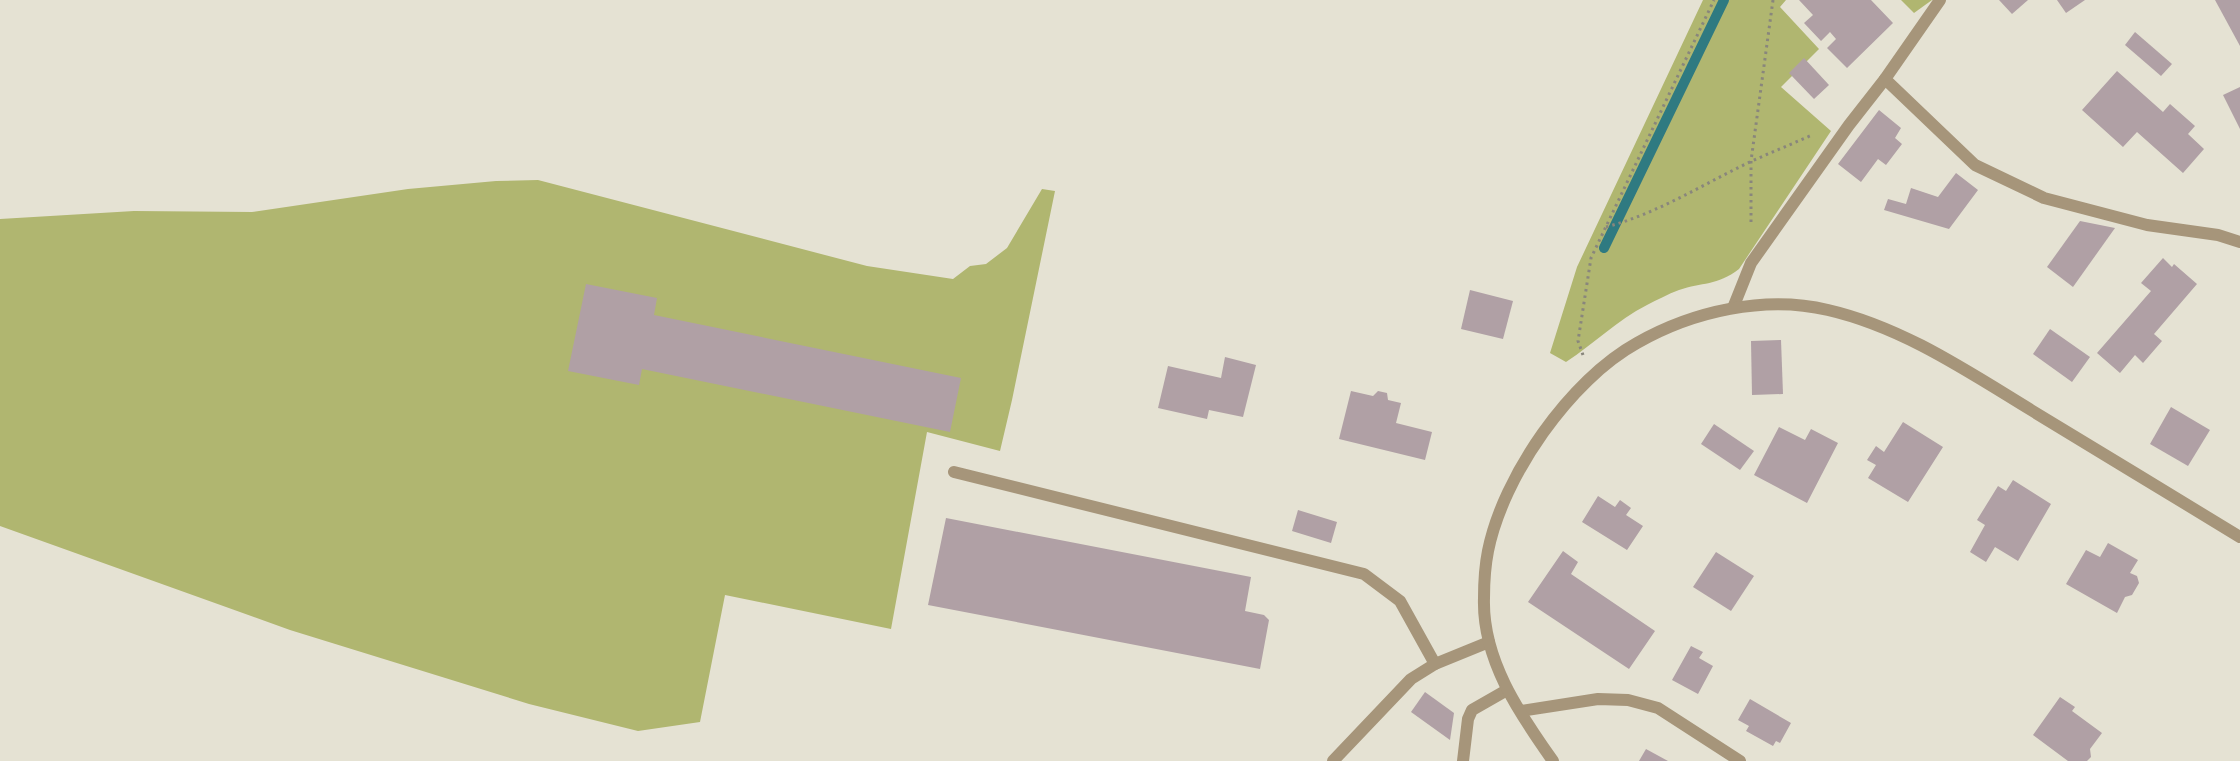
<svg xmlns="http://www.w3.org/2000/svg" width="2240" height="761" font-family="'Nunito Sans',sans-serif">
<rect width="100%" height="100%" fill="#e5e2d3"/>
<g fill="#b0b670">
<path d="M1703,0h83l-6,7 39,42 -38,38 50,44 -92,138c-22,17 -37,13 -60,21 -11,4 -22,10 -32,15 -30,15 -53,39 -81,57l-16,-9 27,-86z"/>
<path d="M1901,0h31l-18,13z"/>
<path d="M538,180l329,86 86,13 17,-13 16,-2 21,-16 35,-59 13,2 -43,209 -12,51 -73,-19 -36,197 -166,-34 -25,127 -62,9 -109,-27 -239,-74 -290,-104v-307l134,-8 118,1 156,-23 88,-8z"/>
</g>
<g fill="none" stroke-linecap="round" stroke-linejoin="round">
<path stroke="#2f7a81" stroke-width="10" d="M1604,248l120,-248"/>
</g>
<g fill="#b0a0a5">
<path d="M1799,0h72l22,23 -46,45 -20,-20 9,-9 -6,-7 -9,9 -17,-18 9,-8z"/>
<path d="M1999,0h29l-16,14z"/>
<path d="M2057,0h28l-19,13z"/>
<path d="M2215,0h25v46z"/>
<path d="M2135,32l37,32 -11,12 -36,-31z"/>
<path d="M1804,58l25,27 -15,14 -25,-26z"/>
<path d="M2117,71l46,41 7,-8 25,22 -7,8 16,15 -21,24 -46,-41 -14,15 -41,-37z"/>
<path d="M2240,87v42l-17,-34z"/>
<path d="M1879,110l22,18 -6,10 7,6 -16,21 -8,-6 -17,23 -23,-18z"/>
<path d="M1956,173l22,17 -29,39 -65,-19 4,-11 18,5 5,-16 27,9z"/>
<path d="M2080,221l35,7 -42,59 -26,-20z"/>
<path d="M2163,258l9,9 2,-3 23,20 -43,50 8,7 -19,22 -8,-8 -15,18 -23,-20 54,-62 -10,-8z"/>
<path d="M586,284l71,14 -3,17 307,63 -11,54 -308,-63 -3,16 -71,-14z"/>
<path d="M1470,290l43,11 -10,38 -42,-10z"/>
<path d="M2050,329l40,28 -18,25 -39,-28z"/>
<path d="M1781,340l2,54 -31,1 -1,-54z"/>
<path d="M1225,357l31,8 -13,52 -34,-7 -2,9 -49,-11 10,-42 53,12z"/>
<path d="M1351,391l22,5 5,-5 9,2 1,7 13,3 -5,20 36,9 -7,28 -86,-21z"/>
<path d="M2171,407l39,23 -22,36 -38,-22z"/>
<path d="M1903,422l40,25 -35,55 -40,-24 8,-13 -9,-5 9,-14 8,6z"/>
<path d="M1714,424l40,27 -14,19 -39,-26z"/>
<path d="M1779,427l26,13 6,-11 27,14 -31,60 -53,-28z"/>
<path d="M2013,480l38,24 -33,57 -23,-14 -9,15 -16,-10 15,-27 -8,-5 21,-34 8,5z"/>
<path d="M1598,496l17,11 5,-7 11,8 -5,7 17,11 -16,24 -45,-28z"/>
<path d="M1298,510l39,12 -6,21 -39,-12z"/>
<path d="M946,518l305,59 -6,34 19,4 5,5 -9,49 -332,-64z"/>
<path d="M2108,543l30,17 -8,13 7,3 2,7 -7,12 -7,2 -8,16 -51,-29 20,-34 14,7z"/>
<path d="M1563,551l15,11 -7,12 84,57 -26,38 -101,-67z"/>
<path d="M1716,552l38,24 -23,35 -38,-24z"/>
<path d="M1691,646l12,6 -4,6 14,8 -15,28 -26,-14z"/>
<path d="M1425,692l29,21 -4,27 -39,-28z"/>
<path d="M2060,697l15,10 -3,4 30,22 -12,16 1,8 -4,4h-19l-35,-26z"/>
<path d="M1750,699l41,24 -11,20 -4,-2 -3,5 -27,-15 3,-5 -11,-6z"/>
<path d="M1646,749l22,12h-29z"/>
</g>
<g fill="none" stroke-linecap="round" stroke-linejoin="round">
<g stroke="#89867c" stroke-width="3" stroke-dasharray="2.5 4" stroke-linecap="butt">
<path d="M1751,222v-61l22,-161"/>
<path d="M1606,227c53,-14 97,-43 146,-66 20,-9 40,-17 60,-26"/>
<path d="M1583,355l-5,-14 13,-83 123,-258"/>
</g>
<g stroke="#a6957a" stroke-width="12">
<path d="M1885,79l90,86 69,33 103,27 71,10 22,7"/>
<path d="M1733,308l18,-45 98,-138 36,-46 55,-79"/>
<path d="M954,472l410,102 36,27 35,63"/>
<path d="M1521,711l77,-12 30,1 30,8 82,53"/>
<path d="M1333,761l78,-82 24,-15 54,-22"/>
<path d="M1463,761l5,-42 4,-9 35,-20"/>
<path d="M1553,761c-34,-48 -71,-102 -69,-163 0,-15 1,-32 4,-47 15,-75 82,-171 149,-208 56,-32 128,-48 191,-33 74,17 139,61 203,100 70,42 139,85 209,127"/>
</g>
</g>
</svg>
